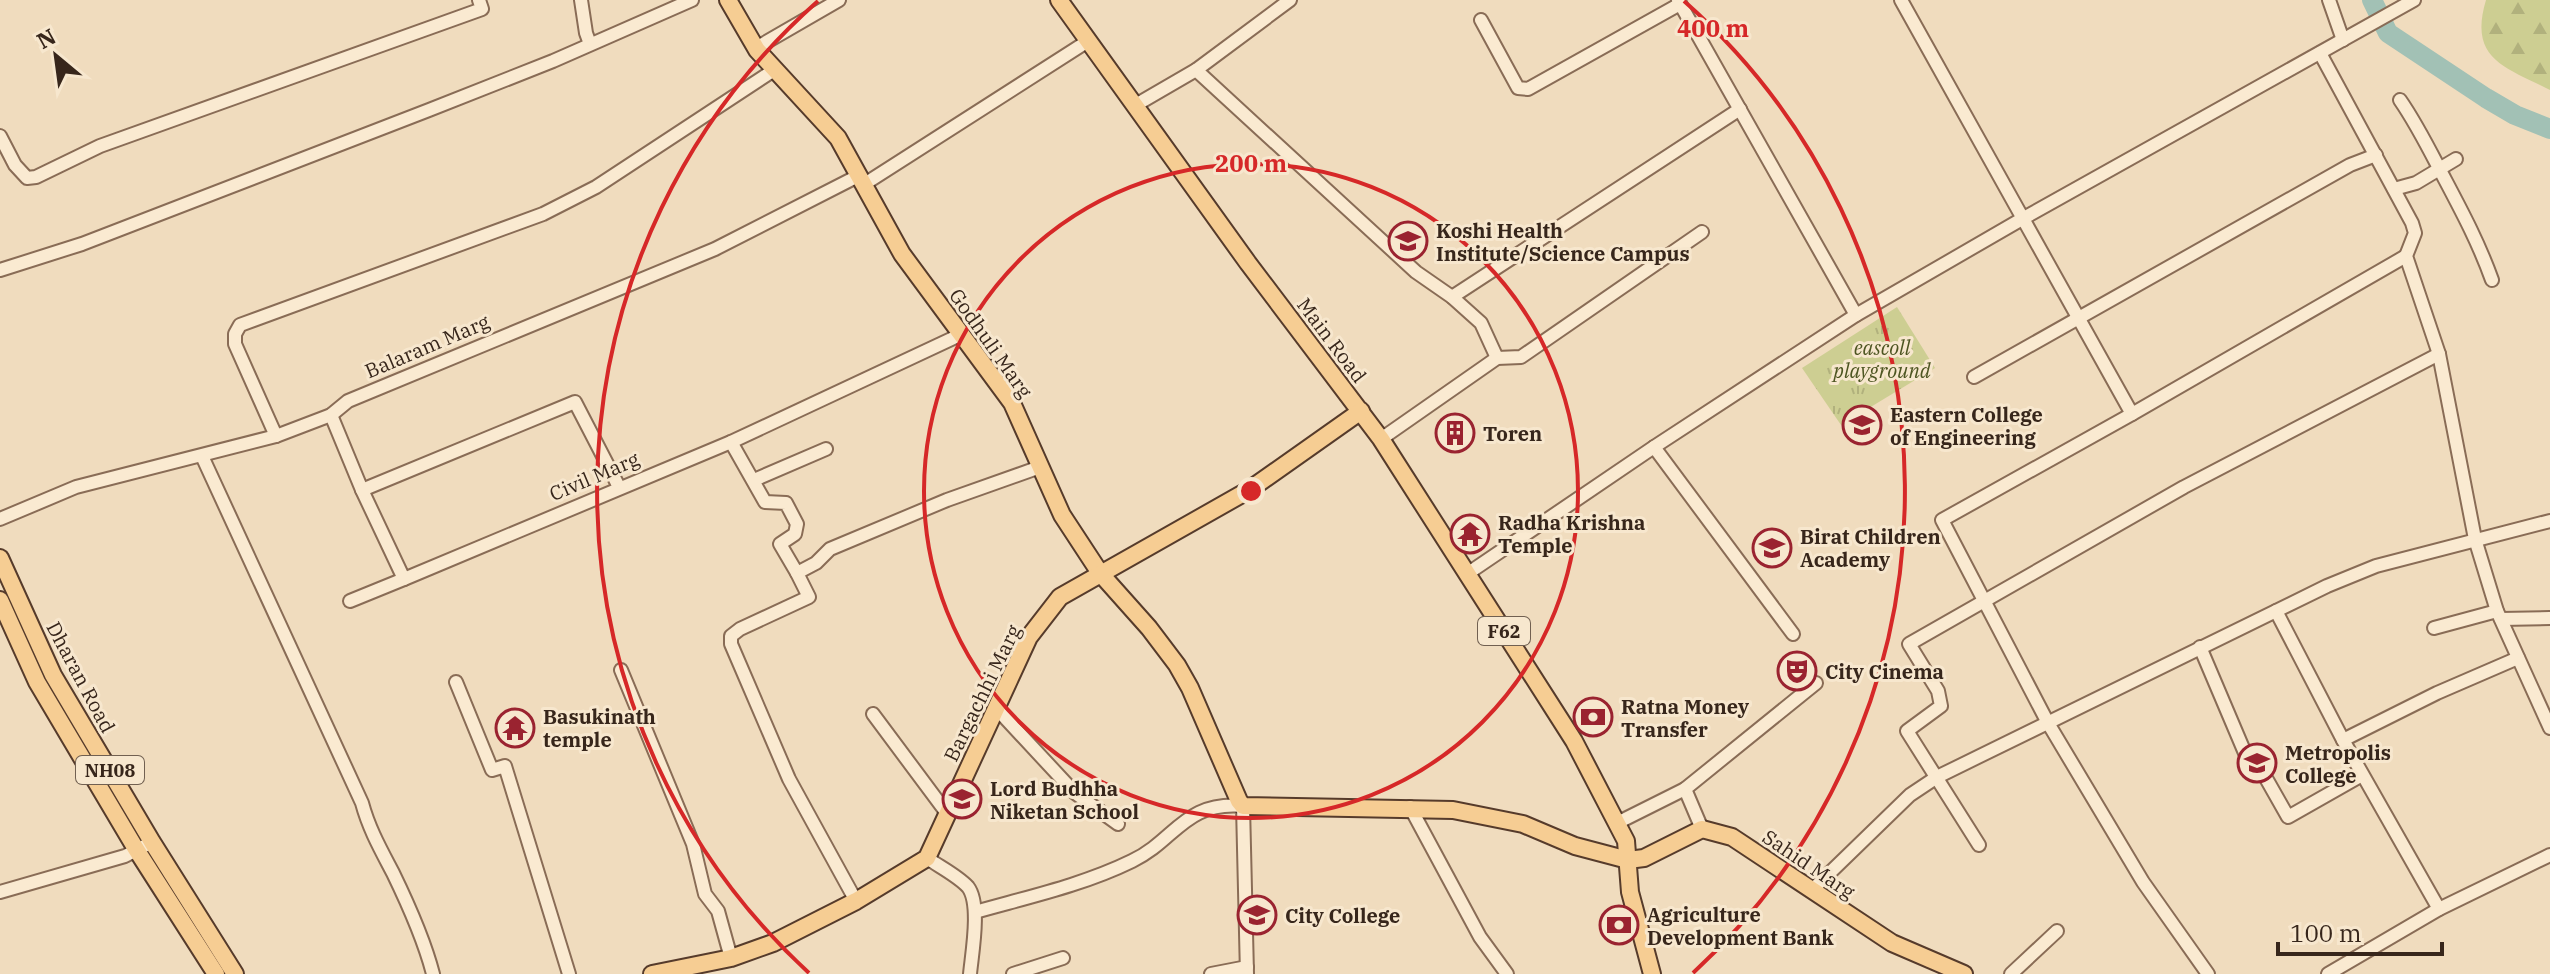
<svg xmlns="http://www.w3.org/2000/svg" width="2550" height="974" font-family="'IBM Plex Serif',serif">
<defs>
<pattern id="forest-firs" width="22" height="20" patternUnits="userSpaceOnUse" patternTransform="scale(2)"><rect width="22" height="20" fill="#cdce92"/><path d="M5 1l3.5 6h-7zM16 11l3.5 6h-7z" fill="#b1b17d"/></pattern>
<pattern id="park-tufts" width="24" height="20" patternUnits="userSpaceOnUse" patternTransform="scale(2)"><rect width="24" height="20" fill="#cdce92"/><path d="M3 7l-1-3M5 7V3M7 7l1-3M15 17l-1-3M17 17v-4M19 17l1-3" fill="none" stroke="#b1b17d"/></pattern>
</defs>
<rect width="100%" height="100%" fill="#f0dcbe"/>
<path fill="url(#forest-firs)" d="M2486,0h64v90c-44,-23 -82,-30 -64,-90z"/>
<path fill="url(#park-tufts)" d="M1897,307l38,61 -94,57 -39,-57z"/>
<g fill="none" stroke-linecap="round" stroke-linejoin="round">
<path stroke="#a2c1b5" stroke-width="20" d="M2372,0l16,33 98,65 29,17 35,14"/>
<g stroke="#896c56" stroke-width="16">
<g id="minor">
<path d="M581,0l5,33 4,11"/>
<path d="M1678,0l178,315"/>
<path d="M1901,0l231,414"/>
<path d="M2329,0l14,40"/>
<path d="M1481,20l37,68 10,1 152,-85"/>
<path d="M756,48l83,-48"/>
<path d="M2320,53l92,170 3,10 -9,23 33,98 36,185 22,72 53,117"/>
<path d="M1196,70l220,202 36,25 29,26 16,35"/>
<path d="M2400,100c16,23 28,47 41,72 19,36 37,69 51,108"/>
<path d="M1134,106l62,-36 94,-70"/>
<path d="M0,136l15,29 12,13 9,-1 64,-31 382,-137 -3,-9"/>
<path d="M863,185l225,-144"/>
<path d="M2394,189l22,-6 40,-24"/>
<path d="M0,270l82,-26 347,-134 124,-49 139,-61"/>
<path d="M1452,297l288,-188"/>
<path d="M1974,377l376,-212 26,-10"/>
<path d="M331,415l31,75 42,89 327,-137 231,-108"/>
<path d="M276,436l-41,-92v-10l5,-9 303,-111 53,-27 178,-117"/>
<path d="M1381,439l116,-81 24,-1 181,-125"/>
<path d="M731,442l34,60 21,1 11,21 -2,10 -15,10 17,29"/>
<path d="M1654,447l139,187"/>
<path d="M202,456l160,347c7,26 19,47 31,70 16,33 31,66 40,101"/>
<path d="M754,480l72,-31"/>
<path d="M362,490l213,-88 44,85"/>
<path d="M0,519l76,-32 200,-51 55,-21 17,-14 367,-152 143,-73"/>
<path d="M1467,574l187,-127 202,-132 166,-96 392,-219"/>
<path d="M350,601l54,-22"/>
<path d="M2276,611l67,129 96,169"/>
<path d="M2501,619l49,-1"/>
<path d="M2434,628l63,-17"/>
<path d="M2200,647l45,106 9,4 34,60 74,-42"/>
<path d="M621,670l72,174 12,50 13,17 13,47"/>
<path d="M456,682l36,88 13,-4 64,208"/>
<path d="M996,708l79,85 43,31"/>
<path d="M873,714l73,98"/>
<path d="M2343,740l94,-47 81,-35"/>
<path d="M1410,807l70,130 27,37"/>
<path d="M1617,823l68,-34"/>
<path d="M1702,829l-17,-40 131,-106"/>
<path d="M1979,845l-72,-114 34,-25 -3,-15 -29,-47 275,-157 255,-133"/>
<path d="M927,858c13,9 31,18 41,29 13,17 4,66 2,87"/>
<path d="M1812,890l98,-95 27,-18 390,-191 49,-20 174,-45"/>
<path d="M0,892l125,-36 27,-14"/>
<path d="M856,901l-67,-122 -58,-135v-8l9,-7 69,-32 -12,-24 19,-10 14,-14 117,-49 93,-33"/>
<path d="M975,912c53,-15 108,-27 157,-51 44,-21 52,-60 111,-55l4,168"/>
<path d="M1013,974l50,-16"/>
<path d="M1211,974l36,-7"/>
<path d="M2011,974l46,-43"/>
<path d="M2208,974l-65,-92 -95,-159 -106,-203 190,-106 274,-158"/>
<path d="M2328,974l111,-65 111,-54"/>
</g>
</g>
<g stroke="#563b2b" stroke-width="20">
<g id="major">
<path d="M728,0l29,50 81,88 64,116 110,149 50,112 38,58 49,55 28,37 13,23 49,113 4,5 210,4 70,14 52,22 53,14 16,-2 58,-29 30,8 160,106 72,31"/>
<path d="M1059,0l189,263 133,176 193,302 52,100 4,51 22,82"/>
<path d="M0,558l53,117 99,167 83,132"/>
<path d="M0,600l37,82 99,167 80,125"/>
<path d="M652,974l79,-16 42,-15 83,-42 71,-43 102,-221 31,-40 189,-107 112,-79"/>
</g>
</g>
<use href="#minor" stroke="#faead1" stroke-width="12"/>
<use href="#major" stroke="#f6cd93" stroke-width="16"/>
</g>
<g fill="none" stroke="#d62828" stroke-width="4">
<circle cx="1251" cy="491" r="327"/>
<path d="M809 973A654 654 0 0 1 818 1M1684 1A654 654 0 0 1 1693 973"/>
</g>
<defs>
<g id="school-ring" transform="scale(2)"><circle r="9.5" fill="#f7e7ce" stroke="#9a2330" stroke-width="1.5"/><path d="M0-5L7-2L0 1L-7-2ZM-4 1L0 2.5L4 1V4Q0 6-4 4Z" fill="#9a2330"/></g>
<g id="building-ring" transform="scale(2)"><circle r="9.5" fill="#f7e7ce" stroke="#9a2330" stroke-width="1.5"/><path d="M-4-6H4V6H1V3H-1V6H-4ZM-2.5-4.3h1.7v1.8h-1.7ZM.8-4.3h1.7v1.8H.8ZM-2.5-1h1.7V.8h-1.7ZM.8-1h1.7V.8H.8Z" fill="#9a2330"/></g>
<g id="temple-ring" transform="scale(2)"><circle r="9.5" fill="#f7e7ce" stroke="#9a2330" stroke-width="1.5"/><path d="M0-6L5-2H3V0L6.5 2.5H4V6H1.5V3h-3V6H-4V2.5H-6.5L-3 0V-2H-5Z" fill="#9a2330"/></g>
<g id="theatre-ring" transform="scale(2)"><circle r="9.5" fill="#f7e7ce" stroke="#9a2330" stroke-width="1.5"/><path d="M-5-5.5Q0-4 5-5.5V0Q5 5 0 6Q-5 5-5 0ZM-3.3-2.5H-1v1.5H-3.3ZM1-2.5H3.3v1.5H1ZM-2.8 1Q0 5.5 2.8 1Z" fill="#9a2330"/></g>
<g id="bank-ring" transform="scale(2)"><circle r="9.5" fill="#f7e7ce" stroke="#9a2330" stroke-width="1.5"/><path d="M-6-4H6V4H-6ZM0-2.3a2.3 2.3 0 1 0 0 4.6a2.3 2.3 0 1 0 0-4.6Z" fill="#9a2330"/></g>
</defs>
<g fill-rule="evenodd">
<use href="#school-ring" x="1408" y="241"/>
<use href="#school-ring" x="1862" y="425"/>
<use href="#building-ring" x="1455" y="433"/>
<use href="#temple-ring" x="1470" y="534"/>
<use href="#school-ring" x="1772" y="548"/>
<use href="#theatre-ring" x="1797" y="671"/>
<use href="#bank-ring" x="1593" y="717"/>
<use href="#temple-ring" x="515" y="728"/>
<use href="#school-ring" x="2257" y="763"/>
<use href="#school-ring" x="962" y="799"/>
<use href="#school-ring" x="1257" y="915"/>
<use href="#bank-ring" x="1619" y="925"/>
</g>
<g text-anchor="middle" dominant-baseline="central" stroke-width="6" stroke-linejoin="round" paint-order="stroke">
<g fill="#f7e7ce" stroke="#716051" stroke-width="2">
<rect x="1478" y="617" width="52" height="28" rx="6"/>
<rect x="76" y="756" width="68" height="28" rx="6"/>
</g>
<g font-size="18" font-weight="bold" fill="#37261b">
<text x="1504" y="631">F62</text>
<text x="110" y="770">NH08</text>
</g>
<g font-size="20" font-weight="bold" fill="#37261b" stroke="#f7e7ce" text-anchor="start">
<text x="1436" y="230">Koshi Health<tspan x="1436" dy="23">Institute/Science Campus</tspan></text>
<text x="1890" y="414">Eastern College<tspan x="1890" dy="23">of Engineering</tspan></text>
<text x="1483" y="433">Toren</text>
<text x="1498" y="522">Radha Krishna<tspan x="1498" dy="23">Temple</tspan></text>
<text x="1800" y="536">Birat Children<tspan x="1800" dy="23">Academy</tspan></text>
<text x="1825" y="671">City Cinema</text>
<text x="1621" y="706">Ratna Money<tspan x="1621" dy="23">Transfer</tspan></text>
<text x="543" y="716">Basukinath<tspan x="543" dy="23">temple</tspan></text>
<text x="2285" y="752">Metropolis<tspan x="2285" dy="23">College</tspan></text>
<text x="990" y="788">Lord Budhha<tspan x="990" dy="23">Niketan School</tspan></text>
<text x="1647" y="914">Agriculture<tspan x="1647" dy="23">Development Bank</tspan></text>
<text x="1285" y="915">City College</text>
</g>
<g font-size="20" fill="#37261b" stroke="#f7e7ce">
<text transform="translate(1332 340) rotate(53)">Main Road</text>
<text transform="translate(991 343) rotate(55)">Godhuli Marg</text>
<text transform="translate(427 346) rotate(-23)">Balaram Marg</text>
<text transform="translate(594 476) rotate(-23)">Civil Marg</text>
<text transform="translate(81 677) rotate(62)">Dharan Road</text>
<text transform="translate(982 693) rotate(-64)">Bargachhi Marg</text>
<text transform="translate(1809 864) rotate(34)">Sahid Marg</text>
</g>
<g font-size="20" font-style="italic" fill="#4d5521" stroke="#f7e7ce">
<text x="1882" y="347">eascoll<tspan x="1882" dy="23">playground</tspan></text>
</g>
</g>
<circle cx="1251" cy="491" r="12" fill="#d62828" stroke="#f7e7ce" stroke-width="4"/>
<g font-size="24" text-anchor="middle" font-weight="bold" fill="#d62828" stroke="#f7e7ce" stroke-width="6" stroke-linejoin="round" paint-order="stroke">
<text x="1713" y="37">400 m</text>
<text x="1251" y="172">200 m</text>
</g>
<g transform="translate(56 56) rotate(331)" stroke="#f7e7ce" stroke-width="6" paint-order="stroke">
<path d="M0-6L14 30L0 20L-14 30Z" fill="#37261b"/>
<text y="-12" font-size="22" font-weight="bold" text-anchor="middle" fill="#37261b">N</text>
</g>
<path d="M2278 942v12h164v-12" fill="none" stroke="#37261b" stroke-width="4"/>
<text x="2290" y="942" font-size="24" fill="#37261b" stroke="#f7e7ce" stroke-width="6" paint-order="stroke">100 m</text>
</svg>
